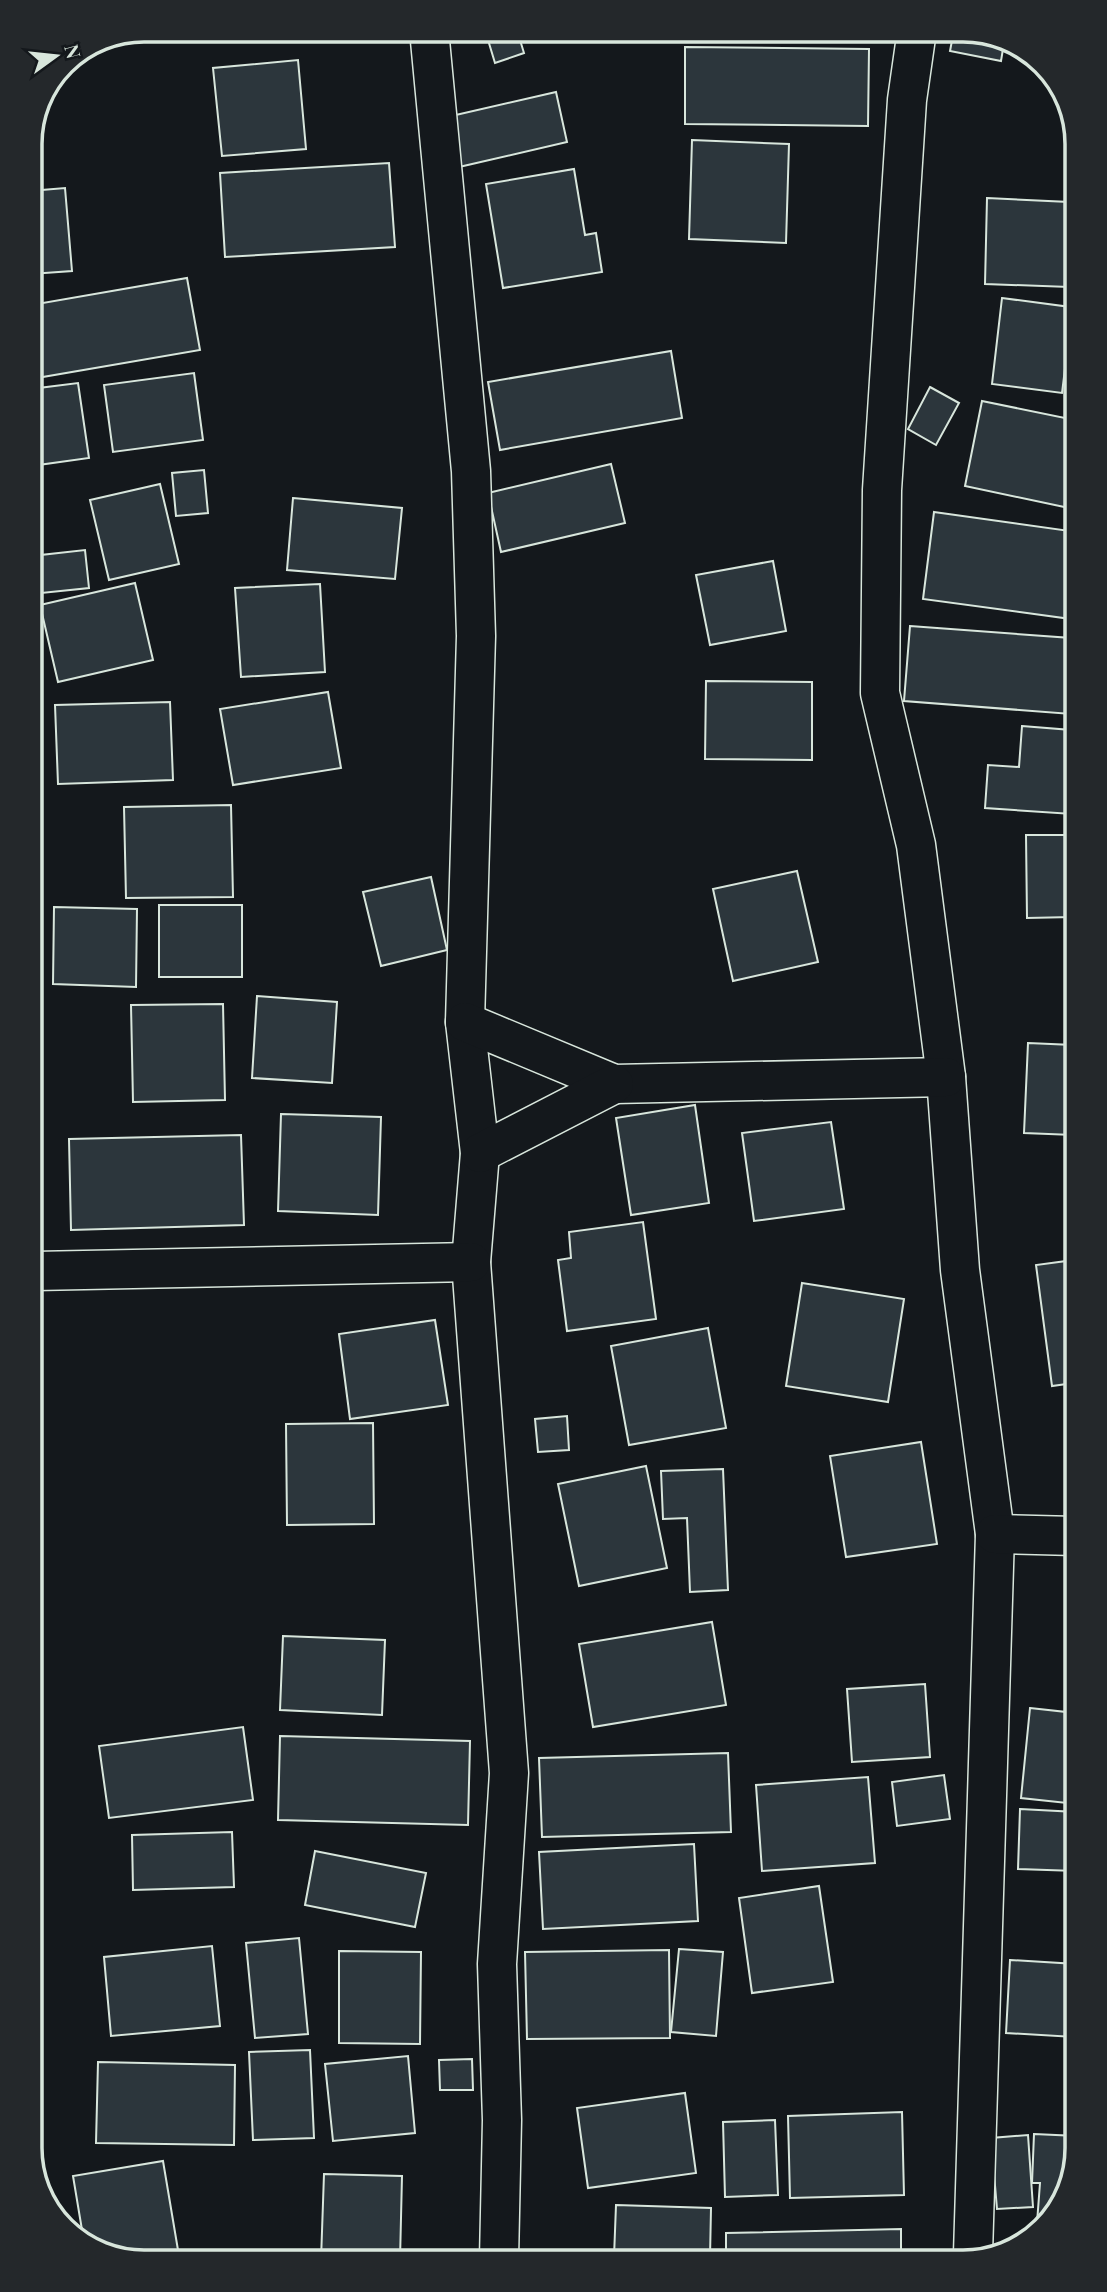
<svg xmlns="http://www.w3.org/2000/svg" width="1107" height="2292" font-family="'Playfair Display',serif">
<rect width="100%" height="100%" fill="#14181c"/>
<g fill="#2c363c" stroke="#d8e6dc" stroke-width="2">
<path d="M147,30h59v3l-57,7z"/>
<path d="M345,30h26l-25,6z"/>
<path d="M485,30h32l7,23 -29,10z"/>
<path d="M538,30h56l-54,10z"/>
<path d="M954,30h17l33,13 -3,18 -51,-10z"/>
<path d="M685,47l184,2 -1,77 -183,-2z"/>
<path d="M298,60l8,89 -84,7 -9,-88z"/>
<path d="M556,92l11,50 -108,25 -12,-50z"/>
<path d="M692,140l97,4 -3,99 -97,-4z"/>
<path d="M389,163l6,84 -170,10 -5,-84z"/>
<path d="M574,169l11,66 11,-2 6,39 -99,16 -17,-104z"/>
<path d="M65,188l7,83 -41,3 -1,-83z"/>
<path d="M987,198l82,4v85l-84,-3z"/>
<path d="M187,278l13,72 -169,29v-74z"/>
<path d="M1002,298l68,9v21l-8,65 -70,-9z"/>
<path d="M671,351l11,67 -182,32 -12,-68z"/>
<path d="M194,373l9,67 -90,12 -9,-67z"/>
<path d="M78,383l11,75 -58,8v-77z"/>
<path d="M930,387l29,16 -23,42 -28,-16z"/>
<path d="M982,401l88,18 -1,89 -104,-22z"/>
<path d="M611,464l14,59 -124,29 -13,-59z"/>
<path d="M204,470l4,43 -32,3 -4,-43z"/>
<path d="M160,484l19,80 -70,16 -19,-80z"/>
<path d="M293,498l109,10 -7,71 -108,-9z"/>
<path d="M934,512l136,19 1,88 -148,-20z"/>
<path d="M85,550l4,38 -57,6v-38z"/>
<path d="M773,561l13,70 -76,14 -14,-70z"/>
<path d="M135,583l18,77 -95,22 -18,-77z"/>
<path d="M320,584l5,88 -84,5 -6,-89z"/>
<path d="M910,626l161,12v76l-167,-13z"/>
<path d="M706,681l106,1v78l-107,-1z"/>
<path d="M328,692l13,76 -108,17 -13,-76z"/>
<path d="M170,702l3,78 -115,4 -3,-79z"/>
<path d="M1022,726l49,4 1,84 -87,-6 3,-43 31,2z"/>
<path d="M231,805l2,92 -107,1 -2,-91z"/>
<path d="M1026,835h46v82l-45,1z"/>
<path d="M797,871l21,91 -85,19 -20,-92z"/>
<path d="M431,877l16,73 -66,16 -18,-74z"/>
<rect x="159" y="905" width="83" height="72"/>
<path d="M54,907l83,2 -1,78 -83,-3z"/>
<path d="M257,996l80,6 -5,81 -80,-5z"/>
<path d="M223,1004l2,96 -92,2 -2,-97z"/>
<path d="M1028,1043l45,2v90l-49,-2z"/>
<path d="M695,1105l14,98 -78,12 -15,-97z"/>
<path d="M281,1114l100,3 -3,98 -100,-4z"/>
<path d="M831,1122l13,87 -90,12 -12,-88z"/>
<path d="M241,1135l3,90 -173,5 -2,-91z"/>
<path d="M643,1222l13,97 -89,12 -9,-71 13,-2 -2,-26z"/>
<path d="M1074,1260v123l-22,3 -16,-121z"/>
<path d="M802,1283l102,16 -16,103 -102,-16z"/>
<path d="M435,1320l13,85 -98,14 -11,-85z"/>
<path d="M708,1328l18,100 -97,17 -18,-99z"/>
<path d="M567,1416l2,34 -31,2 -3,-33z"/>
<path d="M373,1423l1,101 -87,1 -1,-101z"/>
<path d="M921,1442l16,102 -91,13 -16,-101z"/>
<path d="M646,1466l21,102 -88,18 -21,-102z"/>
<path d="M723,1469l5,121 -38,2 -3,-74 -24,1 -2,-48z"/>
<path d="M712,1622l14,83 -133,22 -14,-83z"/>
<path d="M283,1636l102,4 -3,75 -102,-5z"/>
<path d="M925,1684l5,73 -78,5 -5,-73z"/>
<path d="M1030,1708l45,5 1,91 -55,-6z"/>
<path d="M243,1727l10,73 -144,18 -10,-72z"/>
<path d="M280,1736l190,5 -2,84 -190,-5z"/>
<path d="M728,1753l3,79 -189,5 -3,-79z"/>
<path d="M944,1775l6,44 -53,7 -5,-44z"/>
<path d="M868,1777l7,86 -113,8 -6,-86z"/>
<path d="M1020,1809l56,3v59l-58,-2z"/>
<path d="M232,1832l2,55 -101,3 -1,-55z"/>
<path d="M694,1844l4,77 -155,8 -4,-77z"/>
<path d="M315,1851l111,22 -11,54 -110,-22z"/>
<path d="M819,1886l14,96 -81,11 -13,-95z"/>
<path d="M299,1938l9,96 -53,4 -9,-95z"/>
<path d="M212,1946l8,80 -109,10 -7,-79z"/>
<path d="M679,1949l44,3 -7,84 -45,-4z"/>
<path d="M669,1950l1,88 -143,1 -2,-87z"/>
<path d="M339,1951l82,1 -1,92 -81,-1z"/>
<path d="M1010,1960l66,4 -2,73 -68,-4z"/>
<path d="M310,2050l4,88 -61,2 -4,-88z"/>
<path d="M408,2056l7,77 -82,8 -8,-77z"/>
<path d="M472,2059l1,31h-33l-1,-30z"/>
<path d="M98,2062l137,3 -1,80 -138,-2z"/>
<path d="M685,2093l11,80 -108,15 -11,-80z"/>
<path d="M902,2112l2,83 -114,3 -2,-82z"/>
<path d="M775,2120l3,75 -53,2 -2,-75z"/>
<path d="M1034,2134l43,2v12l-19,64 -15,12 -6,-1 3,-40h-8z"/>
<path d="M1028,2135l5,72 -36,2 -6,-71z"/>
<path d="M163,2161l16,95 -42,6 -53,-20 -11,-66z"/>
<path d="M324,2174l78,2 -2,84h-79z"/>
<path d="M616,2205l95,3 -1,49h-96z"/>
<path d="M901,2229v26l-175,1v-23z"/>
</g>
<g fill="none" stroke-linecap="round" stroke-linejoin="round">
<g stroke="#d8e6dc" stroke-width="41">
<g id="street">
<path d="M429,30l42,441 5,165 -11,386 15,131 -9,109 38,511 -12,191 5,156 -3,139"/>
<path d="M917,30l-10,70 -25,390 -2,203 36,152 30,232 14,193 35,264 -22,720"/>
<path d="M465,1022l149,62 332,-7"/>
<path d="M480,1153l134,-69"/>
<path d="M35,1271l436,-9"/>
<path d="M995,1534l80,2"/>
</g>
</g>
<use href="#street" stroke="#14181c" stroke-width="38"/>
</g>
<path d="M0 0H1107V2292H0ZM144 42H963A102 102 0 0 1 1065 144V2148A102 102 0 0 1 963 2250H144A102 102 0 0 1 42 2148V144A102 102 0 0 1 144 42Z" fill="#24282b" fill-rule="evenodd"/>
<path fill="none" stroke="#d8e6dc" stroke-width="3.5" d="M144 42H963A102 102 0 0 1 1065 144V2148A102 102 0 0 1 963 2250H144A102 102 0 0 1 42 2148V144A102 102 0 0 1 144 42Z"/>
<g transform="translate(56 56) rotate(75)" stroke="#14181c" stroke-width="5" paint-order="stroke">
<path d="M0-5L12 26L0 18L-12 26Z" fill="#d8e6dc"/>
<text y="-10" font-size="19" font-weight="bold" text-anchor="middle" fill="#d8e6dc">N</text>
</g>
</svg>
